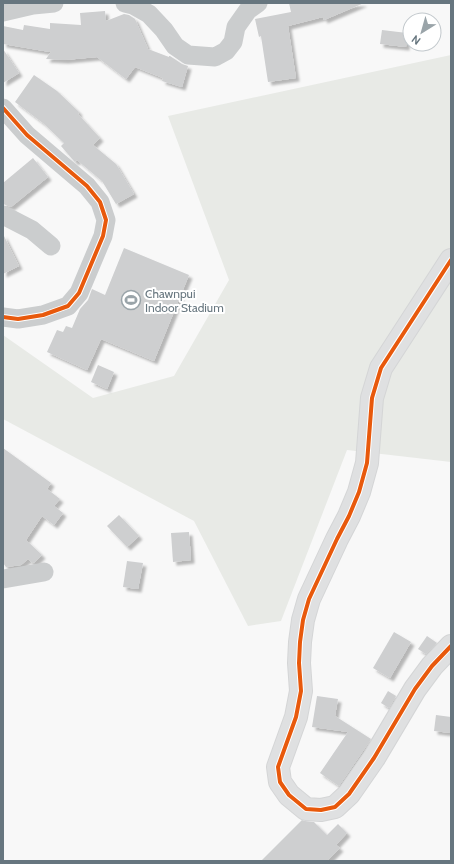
<svg xmlns="http://www.w3.org/2000/svg" width="454" height="864" font-family="Cabin,sans-serif">
<defs>
<filter id="shadow"><feDropShadow dx="3.5" dy="3.5" stdDeviation="1" flood-color="#0004"/></filter>
</defs>
<rect width="100%" height="100%" fill="#f8f8f8"/>
<path fill="#e8eae6" d="M451,55v407l-104,-12 -66,171 -33,5 -54,-105 -191,-102v-84l90,63 81,-22 55,-96 -61,-164z"/>
<g fill="#cecfd0" filter="url(#shadow)">
<path d="M289,3h75l-40,17 -1,-3 -35,9 8,52 -28,4 -7,-46 -2,1 -4,-18 36,-7z"/>
<path d="M105,11l1,10 18,-7 5,1 6,4 13,30 21,8v-1h1l12,8 6,2 -6,21 -20,-6 1,-3 -28,-11 -9,12 -29,-22 -32,3 -19,-1 6,-9 -2,2 -47,-8v-18l20,4 1,-5 26,4v-6l31,2 -1,-12z"/>
<path d="M382,30l25,3 -1,14 -26,-3z"/>
<path d="M3,49l16,24 -16,10z"/>
<path d="M34,75l23,16 22,21 -1,2 22,24 -7,7 23,19 18,30 -18,10 -14,-23 -25,-21 -2,2 -1,-1 -13,-15 3,-3 -21,-20 -28,-21z"/>
<path d="M33,158l15,19 -37,30 -8,-3v-21z"/>
<path d="M3,234l16,32 -16,8z"/>
<path d="M124,248l65,27 -35,86 -53,-22 -14,31 -40,-18 10,-22 6,2 3,-6 6,2 8,-19 8,-9 4,-11 13,6z"/>
<path d="M98,365l16,7 -7,17 -16,-7z"/>
<path d="M3,448l48,35 -4,6 13,10 -6,7 9,7 -9,12 -12,-9 -16,24 16,15 -7,7 -3,1 -4,-4 -7,6 -15,2 -3,-4z"/>
<path d="M119,515l20,21 -12,11 -20,-21z"/>
<path d="M189,532l2,28 -18,2 -2,-29z"/>
<path d="M127,561l16,2 -5,26 -15,-2z"/>
<path d="M394,632l17,10 -21,36 -17,-10z"/>
<path d="M427,636l10,7 -11,11 -8,-5z"/>
<path d="M388,691l8,5 -7,12 -8,-5z"/>
<path d="M317,696l21,3 -3,17 36,23 -8,12 -24,35 -19,-13 28,-41 -36,-5z"/>
<path d="M436,715l15,2v16l-17,-2z"/>
<path d="M302,820l3,1 9,1 13,13 11,-11 9,9 -11,12 4,3 -13,13h-66z"/>
</g>
<g fill="none" stroke-linecap="round" stroke-linejoin="round">
<g stroke="#d4d5d6" stroke-width="24">
<path id="secondary" d="M451,260l-70,108 -9,30 -5,65 -8,29 -10,24 -12,23 -28,60 -6,21 -3,22 -1,21 2,28 -5,26 -18,50 2,15 9,13 17,14 15,1 14,-3 14,-13 25,-36 41,-69 17,-23 19,-20"/>
</g>
<g stroke="#cbcdce" stroke-width="19">
<path d="M125,3l8,2 16,9 15,16 11,16 13,9 27,2 11,-6 7,-9 3,-15 12,-17 10,-7"/>
<path d="M3,12l30,-7 21,-2"/>
<path d="M3,108l24,27 60,51 13,16 6,18 -3,16 -24,57 -11,13 -25,9 -25,4 -15,-2"/>
<path d="M3,215l29,15 19,16"/>
<path d="M3,579l41,-7"/>
</g>
<use href="#secondary" stroke="#dfe0e1" stroke-width="22"/>
<g stroke="#fff" stroke-width="6">
<g id="cycleway">
<path d="M3,108l24,27 60,51 13,16 6,18 -3,16 -24,57 -11,13 -25,9 -25,4 -15,-2"/>
<path d="M451,260l-70,108 -9,30 -5,65 -8,29 -10,24 -12,23 -28,60 -6,21 -3,22 -1,21 2,28 -5,26 -18,50 2,15 9,13 17,14 15,1 14,-3 14,-13 25,-36 41,-69 17,-23 19,-20"/>
</g>
</g>
<use href="#cycleway" stroke="#e8590c" stroke-width="4"/>
</g>
<defs>
<g id="stadium-ring" transform="scale(1)"><circle r="9.5" fill="#fff" stroke="#9aa4a9" stroke-width="1.5"/><path d="M0-5a6.5 5 0 1 0 0 10a6.5 5 0 1 0 0-10ZM-3.5-1.8h7v3.6h-7Z" fill="#9aa4a9"/></g>
</defs>
<g fill-rule="evenodd">
<use href="#stadium-ring" x="131" y="300"/>
</g>
<g text-anchor="middle" dominant-baseline="central" stroke-width="4" stroke-linejoin="round" paint-order="stroke">
<g font-size="12" fill="#67767f" stroke="#fff" text-anchor="start">
<text x="145" y="293">Chawnpui<tspan x="145" dy="14">Indoor Stadium</tspan></text>
</g>
</g>
<rect width="454" height="864" fill="none" stroke="#67767f" stroke-width="8"/>
<g transform="translate(422 32) rotate(217)"><circle r="19" fill="#ffffff" stroke="#c2c8cc"/>
<path d="M0-3L7 15L0 10L-7 15Z" fill="#9aa4a9"/>
<text y="-6" font-size="11" font-weight="bold" text-anchor="middle" fill="#67767f">N</text>
</g>
</svg>
